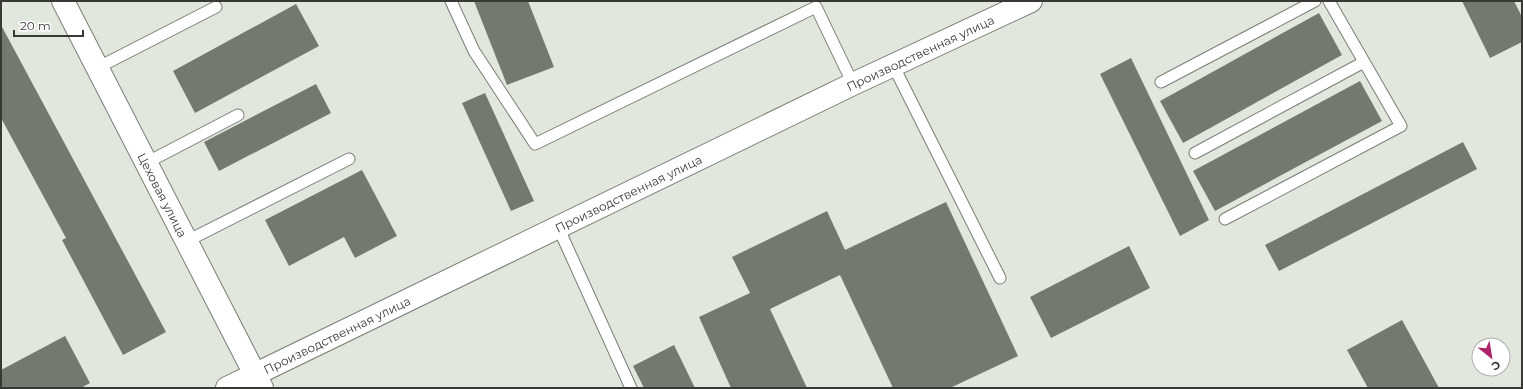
<svg xmlns="http://www.w3.org/2000/svg" width="1523" height="389" font-family="Montserrat,sans-serif">
<rect width="100%" height="100%" fill="#e2e7dd"/>
<g fill="#747970">
<path d="M474,1h54l26,66 -47,18z"/>
<path d="M1462,1h52l8,16v25l-32,16z"/>
<path d="M296,4l23,42 -124,67 -22,-42z"/>
<path d="M1319,13l23,42 -159,88 -23,-42z"/>
<path d="M1,25l165,307 -43,23 -61,-115 4,-2 -65,-120z"/>
<path d="M1131,58l78,162 -29,16 -80,-162z"/>
<path d="M1360,81l22,40 -167,90 -22,-40z"/>
<path d="M316,84l15,29 -112,58 -15,-29z"/>
<path d="M485,93l49,108 -23,10 -49,-108z"/>
<path d="M1463,142l14,27 -198,102 -14,-26z"/>
<path d="M362,170l35,66 -42,22 -11,-21 -55,29 -24,-46z"/>
<path d="M946,202l72,154 -68,32h-57l-53,-113 -70,34 37,79h-76l-32,-71 51,-24 -18,-36 95,-46 18,39z"/>
<path d="M1129,246l21,42 -99,50 -21,-41z"/>
<path d="M1402,320l37,68h-71l-21,-38z"/>
<path d="M65,336l25,47 -9,5h-80v-18z"/>
<path d="M674,345l21,43h-51l-11,-22z"/>
</g>
<g fill="none" stroke-linecap="round" stroke-linejoin="round">
<g stroke="#797e75" stroke-width="13">
<g id="lane">
<path d="M451,1l23,50 61,93 281,-137 37,77"/>
<path d="M893,65l107,213"/>
<path d="M97,68l119,-61"/>
<path d="M1161,82l154,-81"/>
<path d="M1195,153l169,-91"/>
<path d="M146,163l92,-48"/>
<path d="M1225,219l176,-93 -72,-125"/>
<path d="M558,227l73,161"/>
<path d="M187,241l162,-82"/>
</g>
</g>
<g stroke="#797e75" stroke-width="24">
<g id="street">
<path id="s1" d="M63,1l199,387"/>
<path id="s2" d="M227,388l626,-304 178,-83"/>
</g>
</g>
<use href="#lane" stroke="#fff" stroke-width="11"/>
<use href="#street" stroke="#fff" stroke-width="22"/>
</g>
<g text-anchor="middle" dominant-baseline="central" stroke-width="4" stroke-linejoin="round" paint-order="stroke">
<g font-size="12" fill="#373935" stroke="#fff">
<text stroke="none"><textPath href="#s2" startOffset="770">Производственная улица</textPath></text>
<text stroke="none"><textPath href="#s2" startOffset="446">Производственная улица</textPath></text>
<text stroke="none"><textPath href="#s1" startOffset="218">Цеховая улица</textPath></text>
<text stroke="none"><textPath href="#s2" startOffset="122">Производственная улица</textPath></text>
</g>
</g>
<rect width="1523" height="389" fill="none" stroke="#373935" stroke-width="4"/>
<g transform="translate(1491 357) rotate(150)"><circle r="19" fill="#ffffff" stroke="#afb0ae"/>
<path d="M0-3L7 15L0 10L-7 15Z" fill="#ae2567"/>
<text y="-6" font-size="11" font-weight="bold" text-anchor="middle" fill="#373935">С</text>
</g>
<path d="M14 30v6h69v-6" fill="none" stroke="#373935" stroke-width="2"/>
<text x="20" y="30" font-size="12" fill="#373935" stroke="#ffffff" stroke-width="3" paint-order="stroke">20 m</text>
</svg>
